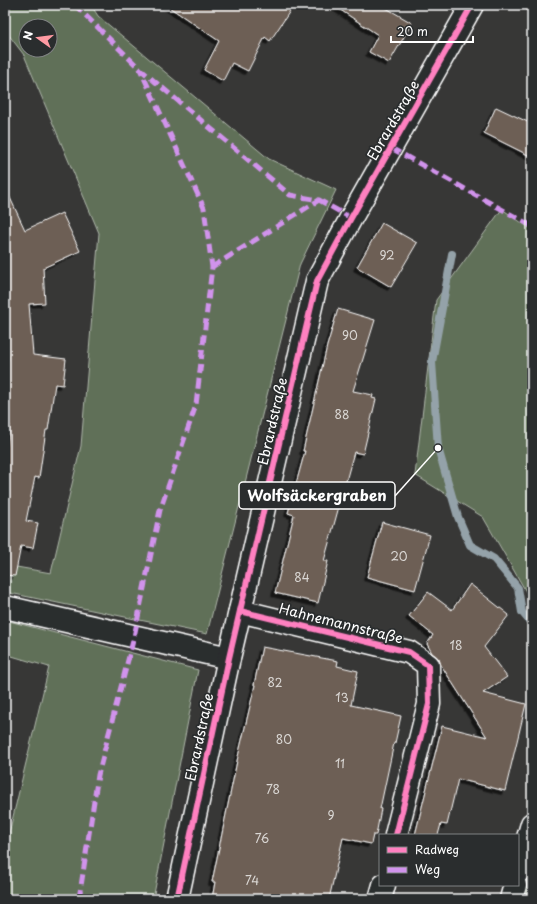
<svg xmlns="http://www.w3.org/2000/svg" width="537" height="904" font-family="'Playpen Sans',sans-serif">
<defs>
<filter id="shadow"><feDropShadow dx="-3.5" dy="3.5" stdDeviation="0" flood-color="#0009"/></filter>
</defs>
<rect width="100%" height="100%" fill="#373736"/>
<filter id="ink" filterUnits="userSpaceOnUse"><feTurbulence type="fractalNoise" baseFrequency=".025" numOctaves="2"/><feDisplacementMap in="SourceGraphic" scale="8" xChannelSelector="R" yChannelSelector="G"/><feConvolveMatrix kernelMatrix="1 2 1 2 8 2 1 2 1" color-interpolation-filters="sRGB"/></filter>
<g filter="url(#ink)">
<g fill="#607058" stroke="#b0b8ac" fill-rule="evenodd">
<path d="M5,5h86l7,11 171,143 67,31 -36,74 -93,370 -202,-42v-27l46,8 30,-127 18,-213 -75,-178 -19,-25zM26,26h24v24h-24z"/>
<path d="M502,209l30,21v372l-49,-85 -68,-42 21,-175z"/>
<path d="M5,620l193,50 -45,229h-148v-49l44,-183 -44,-13z"/>
<path d="M532,824v75h-16z"/>
</g>
<g fill="none" stroke-linecap="round" stroke-linejoin="round">
<path stroke="#94a2a9" stroke-width="8" d="M452,254l-20,108 6,86 20,69 12,28 24,14 24,29 4,24 10,12"/>
</g>
<g fill="#6d5e54" stroke="#fff" filter="url(#shadow)">
<path d="M166,5h128l-24,36 -5,-4 -17,34 -16,-8 -9,18 -19,-11 15,-29z"/>
<path d="M333,5h48l31,18 -23,40 -20,-11 9,-17z"/>
<path d="M496,107l36,17v33l-48,-24z"/>
<path d="M5,187l20,43 37,-17 18,38 -37,17 2,35 -16,1 4,51 33,4 -3,26 -8,-1 -7,46h-2l-7,48 -4,-1 -9,44 12,2 -5,25 -12,-2 -6,30 -10,-1v-119l5,-31 -5,-1v-46l3,-20 -3,-29z"/>
<path d="M382,223l35,20 -26,44 -34,-20z"/>
<path d="M338,309l37,11 -22,71 20,4 -1,3 4,1 -13,55 -9,-2 -30,109h4l-10,42 -43,-10 19,-78 -6,-2 17,-62h-2l24,-105z"/>
<path d="M382,522l48,13 -15,55 -48,-13z"/>
<path d="M470,584l39,31 -25,32 23,30 -24,16 43,11 -21,87 -47,-12 -11,46 -6,-1 -3,11h-23l27,-109 45,11 -46,-72 -2,-6 -7,-6 -5,-9 6,-9 -24,-19 19,-24 24,18z"/>
<path d="M262,647l76,14 -1,5 21,5 -7,34 50,11 -6,27h-1l-14,66h1l-5,26h-3l-2,9 -28,-6 -14,61h-60l-20,-4 -1,4h-36l3,-17h-3l25,-121 18,-76h-1z"/>
</g>
<g fill="none" stroke-linecap="round" stroke-linejoin="round">
<g stroke="#fff" stroke-width="25">
<g id="minor">
<path d="M5,607l224,51"/>
<path d="M240,611l169,41 19,13 1,39 -33,131"/>
<path d="M518,872l14,-48"/>
<path d="M177,899l52,-241 88,-377 34,-63 121,-213"/>
<path d="M380,899l4,-14"/>
<path d="M511,899l4,-14"/>
</g>
</g>
<use href="#minor" stroke="#2a2d2e" stroke-width="22"/>
<g stroke="#d193ec" stroke-width="5" stroke-dasharray="10 5" stroke-linecap="butt">
<path d="M75,5l65,64 150,126 29,5 32,18"/>
<path d="M391,148l141,78"/>
<path d="M212,267l107,-67"/>
<path d="M79,899l19,-124 36,-138 26,-127 36,-105 16,-138 -8,-59 -64,-139"/>
</g>
<g stroke="#2a2d2e" stroke-width="8">
<g id="cycleway">
<path d="M240,611l169,41 19,13 1,39 -33,131"/>
<path d="M177,899l52,-241 88,-377 34,-63 121,-213"/>
</g>
</g>
<use href="#cycleway" stroke="#ff80c0" stroke-width="6"/>
</g>
</g>
<g text-anchor="middle" dominant-baseline="central" stroke-width="3.5" stroke-linejoin="round" paint-order="stroke">
<g font-size="12" fill="#dad7d4">
<text x="387" y="255">92</text>
<text x="350" y="335">90</text>
<text x="342" y="414">88</text>
<text x="399" y="556">20</text>
<text x="302" y="577">84</text>
<text x="456" y="645">18</text>
<text x="275" y="682">82</text>
<text x="342" y="697">13</text>
<text x="284" y="739">80</text>
<text x="340" y="763">11</text>
<text x="273" y="789">78</text>
<text x="331" y="815">9</text>
<text x="262" y="838">76</text>
<text x="252" y="880">74</text>
</g>
<g font-size="14" fill="#fff" stroke="#2a2d2e">
<text transform="translate(393 120) rotate(-60)">Ebrardstraße</text>
<text transform="translate(272 421) rotate(-77)">Ebrardstraße</text>
<text transform="translate(341 623) rotate(14)">Hahnemannstraße</text>
<text transform="translate(199 737) rotate(-78)">Ebrardstraße</text>
</g>
</g>
<path fill="none" stroke="#fff" stroke-width="1.5" d="M438 448L395 496"/>
<circle fill="#fff" stroke="#2a2d2e" stroke-width="1.5" cx="438" cy="448" r="4"/>
<rect fill="#2a2d2e" stroke="#fff" stroke-width="1.5" x="239" y="482" width="156" height="27" rx="4"/>
<g font-size="15" text-anchor="middle" font-weight="bold" fill="#fff">
<text x="317" y="501">Wolfsäckergraben</text>
</g>
<rect width="537" height="904" fill="none" stroke="#2a2d2e" stroke-width="20"/>
<rect x="10" y="10" width="517" height="884" fill="none" stroke="#fff" stroke-width="1.5" filter="url(#ink)"/>
<rect x="379" y="834" width="140" height="52" fill="#2a2d2e" stroke="#7f8182"/>
<rect x="387" y="847" width="20" height="6" fill="#ff80c0" stroke="#7f8182"/>
<text x="415" y="854" font-size="12" fill="#ffffff">Radweg</text>
<rect x="387" y="867" width="20" height="6" fill="#d193ec" stroke="#7f8182"/>
<text x="415" y="874" font-size="12" fill="#ffffff">Weg</text>
<g transform="translate(38 38) rotate(284)"><circle r="19" fill="#2a2d2e" stroke="#7f8182"/>
<path d="M0-3L7 15L0 10L-7 15Z" fill="#ff9aa2"/>
<text y="-6" font-size="11" font-weight="bold" text-anchor="middle" fill="#ffffff">N</text>
</g>
<path d="M391 36v6h82v-6" fill="none" stroke="#ffffff" stroke-width="2"/>
<text x="397" y="36" font-size="12" fill="#ffffff" stroke="#2a2d2e" stroke-width="3" paint-order="stroke">20 m</text>
</svg>
